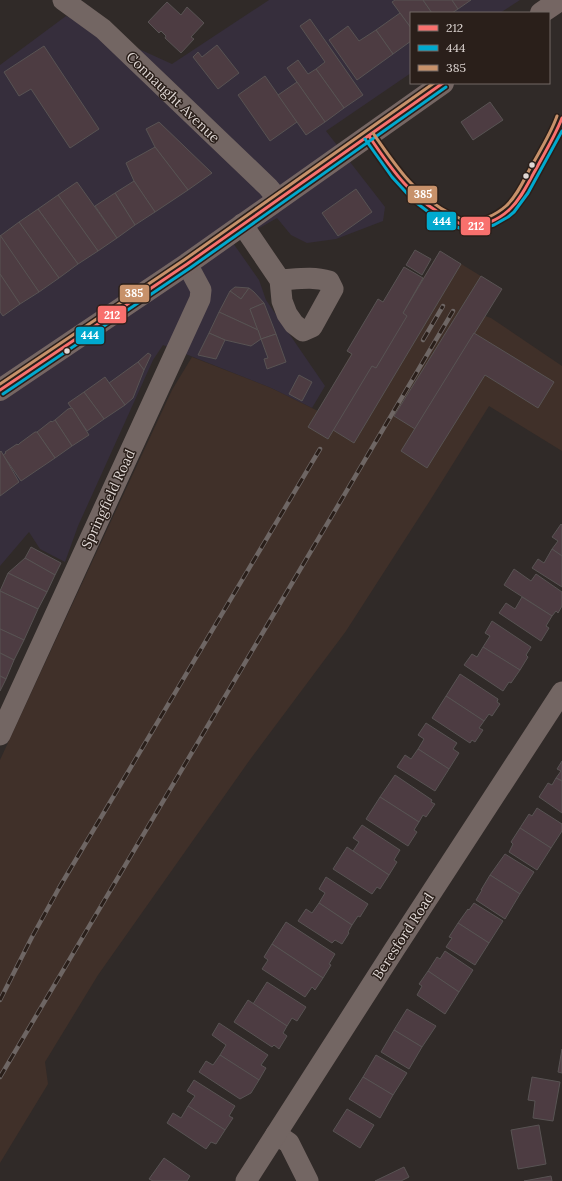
<svg xmlns="http://www.w3.org/2000/svg" width="562" height="1181" font-family="Lora,serif">
<rect width="100%" height="100%" fill="#302a28"/>
<path fill="#362e3c" d="M269,0h251l-20,13h-89v60l-85,58 59,76 -2,14 -47,18 -29,4 -16,-8 -14,-17 -44,25 26,37 7,20 59,86 -13,22 -41,-20 -108,-43 -10,15 -23,51 -52,115 -13,36 -25,-13 -11,-17 -29,34v-501l66,-49 106,48z"/>
<path fill="#403029" d="M440,251l62,38 -17,27 6,2 71,48v85l-73,-45 -60,96 -83,129 -97,130 -151,214 -53,87 3,22 -48,79v-403l172,-370 20,-33 79,31 47,23 33,-57 -4,-3 31,-52 5,3 21,-35 19,11z"/>
<g fill="#4d3c42" stroke="#585353">
<path d="M395,0h28l9,13h-21v15l-19,-26z"/>
<path d="M423,0h29l6,9 -6,4h-20z"/>
<path d="M452,0h19l-13,9z"/>
<path d="M167,2l14,13 6,-8 17,16 -13,14 3,2 -13,14 -16,-15 1,-2 -5,-5 -2,2 -11,-11z"/>
<path d="M400,13l11,15v13l-18,13 -17,-24z"/>
<path d="M310,19l53,76 -19,13 -28,-39 9,-7 -25,-36z"/>
<path d="M348,26l11,15 17,-11 17,24 -36,26 -28,-40z"/>
<path d="M217,45l22,28 -21,16 -25,-32 5,-5 4,5z"/>
<path d="M44,46l55,83 -29,19 -39,-59 -12,7 -15,-24z"/>
<path d="M298,60l10,14 8,-5 28,39 -19,14 -38,-54z"/>
<path d="M265,76l32,46 -27,19 -32,-46z"/>
<path d="M297,82l28,40 -19,13 -28,-40z"/>
<path d="M490,102l13,18 -30,20 -12,-18z"/>
<path d="M159,122l53,51 -24,17 -33,-43 -9,-18z"/>
<path d="M155,147l33,43 -33,22 -21,-31 -8,-18z"/>
<path d="M134,181l21,31 -20,13 -20,-32z"/>
<path d="M77,182l40,56 -19,13 -40,-56z"/>
<path d="M356,189l16,23 -34,24 -16,-23z"/>
<path d="M115,193l20,32 -18,13 -22,-32z"/>
<path d="M58,195l40,56 -20,13 -40,-55z"/>
<path d="M38,209l40,55 -19,14 -40,-56z"/>
<path d="M19,222l40,56 -20,14 -39,-56z"/>
<path d="M0,235l39,57 -19,12 -20,-30z"/>
<path d="M415,250l16,9 -9,16 -16,-10z"/>
<path d="M440,251l21,13 -107,179 -21,-13z"/>
<path d="M404,267l19,11 -20,35 4,3 -31,52 -4,-2 -44,73 -20,-12 44,-73 -5,-3 31,-52 5,3z"/>
<path d="M0,274l20,30 -17,12 -3,-4z"/>
<path d="M481,276l21,13 -87,140 -21,-13z"/>
<path d="M235,287l14,1 -8,11 -11,-8z"/>
<path d="M249,288l5,4 10,11 -14,6 8,21 -39,-18 11,-21 11,8z"/>
<path d="M264,303l12,31 -15,5 -11,-30z"/>
<path d="M219,312l39,18 3,9 -10,7 -26,-6 -16,-7z"/>
<path d="M209,333l16,7 -9,19 -18,-4z"/>
<path d="M474,333l80,49 -16,26 -53,-33 -58,93 -26,-17z"/>
<path d="M276,334l10,28 -19,7 -3,-10 4,-1 -7,-19z"/>
<path d="M148,353l3,2 -7,15 -6,-8z"/>
<path d="M138,362l6,8 -11,28 -8,7 -16,-22z"/>
<path d="M299,375l13,7 -10,19 -13,-7z"/>
<path d="M105,377l20,28 -21,14 -20,-27z"/>
<path d="M84,392l20,27 -17,12 -19,-28z"/>
<path d="M72,408l17,27 -17,11 -17,-26 13,-11z"/>
<path d="M55,420l17,26 -17,12 -18,-26 14,-11 1,1z"/>
<path d="M35,432h2l18,26 -34,23 -18,-26 3,-2 -1,-1 12,-8 1,1 2,-2z"/>
<path d="M1,451l18,31 -19,14v-44z"/>
<path d="M561,524l1,1v31l-10,-7 6,-8 -6,-4z"/>
<path d="M31,547l30,16 -6,12 -30,-17z"/>
<path d="M552,549l10,7v31l-30,-19 6,-9 6,4z"/>
<path d="M25,558l30,17 -8,17 -39,-19z"/>
<path d="M514,569l17,12 5,-7 26,18v14l-4,7 -2,-2 -4,5 -48,-31z"/>
<path d="M8,573l39,19 -9,17 -38,-18z"/>
<path d="M0,591l38,18 -14,31 -24,-11z"/>
<path d="M522,597l30,19 -6,10 3,2 -8,13 -42,-28 7,-10 9,6z"/>
<path d="M492,621l39,26 -5,8 2,2 -8,13 -37,-23 7,-11 -5,-3z"/>
<path d="M0,629l24,11 -10,20 -14,-7z"/>
<path d="M483,647l37,23 -9,13 -2,-1 -6,9 -39,-26 8,-11 5,3z"/>
<path d="M0,653l14,7 -8,19 -6,-3z"/>
<path d="M460,674l38,25 -1,3 3,2 -8,12 -3,-2 -5,7 -38,-25z"/>
<path d="M0,676l6,3 -6,12z"/>
<path d="M446,696l38,25 -5,7 4,2 -8,12 -3,-2 -2,3 -38,-25z"/>
<path d="M426,723l31,20 -4,6 6,4 -10,16 -31,-20 6,-10 -6,-4z"/>
<path d="M418,749l31,20 -14,22 -38,-24 8,-12 6,4z"/>
<path d="M562,761v20l-6,-3 5,-7 -4,-2z"/>
<path d="M395,775l37,25 -1,2 4,2 -9,13 -3,-2 -4,7 -39,-25z"/>
<path d="M556,778l6,3v32l-23,-16 9,-14 4,2z"/>
<path d="M380,797l39,25 -5,8 3,2 -9,14 -42,-27z"/>
<path d="M537,808l25,16v7l-11,17 -31,-20 9,-14 3,2z"/>
<path d="M362,825l38,25 -6,10 3,2 -8,13 -36,-24 6,-9 -6,-4z"/>
<path d="M520,828l31,20 -14,22 -28,-18 4,-8 -2,-2z"/>
<path d="M347,847l42,28 -9,14 -3,-2 -5,7 -39,-25z"/>
<path d="M505,854l29,18 -14,22 -30,-19z"/>
<path d="M490,875l30,19 -15,25 -29,-19 6,-10h-1z"/>
<path d="M326,877l42,27 -8,13 -2,-1 -6,9 -33,-22 6,-10 -6,-4z"/>
<path d="M319,903l33,22 -4,7 1,1 -7,11 -7,-4 -3,3 -34,-22 8,-12 6,4z"/>
<path d="M474,903l29,18 -14,22 -31,-20 10,-14 1,1z"/>
<path d="M286,922l49,32 -6,10 2,1 -8,13 -51,-34z"/>
<path d="M458,923l31,20 -14,22 -29,-18 6,-9 -3,-1z"/>
<path d="M272,944l51,34 -8,12 -3,-3 -7,10 -43,-28 6,-9 -4,-3z"/>
<path d="M445,951l28,19 -14,22 -31,-21 9,-14 3,2z"/>
<path d="M428,971l31,21 -14,22 -28,-19 5,-9 -3,-2z"/>
<path d="M267,982l39,25 -9,14 -5,-3 -5,8 -34,-22z"/>
<path d="M248,1000l39,26 -4,7 4,3 -8,13 -5,-4 -2,2 -38,-25z"/>
<path d="M407,1009l29,17 -14,21 -28,-17z"/>
<path d="M219,1023l49,32 -7,10 5,3 -7,12 -39,-25 6,-10 -14,-10z"/>
<path d="M394,1030l28,17 -13,22 -28,-17z"/>
<path d="M562,1049v24l-4,-1z"/>
<path d="M220,1055l39,25 -8,13 -11,6 -41,-27 7,-11 7,4z"/>
<path d="M376,1055l31,18 -14,22 -30,-18z"/>
<path d="M363,1077l30,18 -13,23 -31,-19z"/>
<path d="M532,1077l28,5 -7,39 -20,-3 2,-17 -7,-1z"/>
<path d="M194,1080l41,26 -6,10 4,2 -8,12 -37,-24 7,-10 -8,-5z"/>
<path d="M188,1106l37,24 -9,14 -5,-2 -5,7 -39,-26 6,-10 8,5z"/>
<path d="M347,1109l27,16 -14,23 -27,-17z"/>
<path d="M539,1125l7,39 -28,5 -7,-39z"/>
<path d="M164,1158l26,18 -3,5h-34l-4,-2z"/>
<path d="M404,1167l5,10 -8,4h-26z"/>
<path d="M551,1176l1,5h-28z"/>
</g>
<g fill="none" stroke-linecap="round" stroke-linejoin="round">
<g stroke="#736663" stroke-width="21">
<path d="M63,0l40,29 165,158 10,12"/>
<path d="M242,224l38,56 2,21 5,13 7,10 9,7 9,-4 21,-38 -4,-8c-16,-5 -32,-2 -49,-1"/>
<path d="M0,735l200,-436 1,-9 -14,-26"/>
<path d="M276,1134l13,9 19,38"/>
<path d="M246,1181l148,-231 168,-258"/>
</g>
<g stroke="#756663" stroke-width="22">
<path d="M541,13l19,-13"/>
<path d="M0,390l187,-126 256,-181"/>
</g>
<g stroke="#6e6664" stroke-width="4.5">
<g id="rail">
<path d="M423,340l20,-34"/>
<path d="M0,1000l32,-63 27,-49 261,-439"/>
<path d="M0,1077l453,-766"/>
</g>
</g>
<use href="#rail" stroke="#2a1f1a" stroke-width="3" stroke-dasharray="9" stroke-linecap="butt"/>
<g stroke="#2a1f1a" stroke-width="6">
<g id="bus-1">
<path d="M369,136c22,33 45,66 82,83 5,3 11,6 17,7 14,2 31,-7 41,-16 12,-11 19,-27 27,-41 9,-17 19,-33 26,-51"/>
<path d="M0,390l187,-126 256,-181"/>
</g>
</g>
<g stroke="#2a1f1a" stroke-width="6">
<g id="bus-2">
<path d="M365,139l27,38 22,24 25,19 28,11 13,-2 14,-4 14,-8 6,-5 14,-19 34,-62"/>
<path d="M3,394l187,-126 256,-181"/>
</g>
</g>
<g stroke="#2a1f1a" stroke-width="6">
<g id="bus-3">
<path d="M373,133c22,32 44,65 80,82 4,2 9,5 14,6 13,2 30,-7 39,-15 12,-11 18,-27 26,-41 9,-16 19,-32 25,-49"/>
<path d="M0,384l184,-124 250,-177"/>
</g>
</g>
<use href="#bus-1" stroke="#f8706d" stroke-width="3"/>
<use href="#bus-2" stroke="#00a9ce" stroke-width="3"/>
<use href="#bus-3" stroke="#c7916a" stroke-width="3"/>
</g>
<g fill="#dfd7d4" stroke="#2a1f1a" stroke-width="1.5">
<circle cx="532" cy="165" r="3.5"/>
<circle cx="526" cy="176" r="3.5"/>
<circle cx="67" cy="351" r="3.5"/>
</g>
<g text-anchor="middle" dominant-baseline="central" stroke-width="3" stroke-linejoin="round" paint-order="stroke">
<g font-size="14" fill="#dfd7d4" stroke="#2a1f1a">
<text transform="translate(173 97) rotate(44)">Connaught Avenue</text>
<text transform="translate(108 499) rotate(-65)">Springfield Road</text>
<text transform="translate(403 936) rotate(-57)">Beresford Road</text>
</g>
</g>
<g stroke="#2a1f1a" stroke-width="1.5">
<rect x="407" y="185" width="31" height="19" rx="4" fill="#c7916a"/>
<rect x="426" y="211" width="31" height="20" rx="4" fill="#00a9ce"/>
<rect x="460" y="216" width="31" height="20" rx="4" fill="#f8706d"/>
<rect x="119" y="284" width="31" height="19" rx="4" fill="#c7916a"/>
<rect x="97" y="305" width="30" height="19" rx="4" fill="#f8706d"/>
<rect x="75" y="326" width="30" height="19" rx="4" fill="#00a9ce"/>
</g>
<g font-size="11" text-anchor="middle" font-weight="bold" fill="#fff">
<text x="423" y="198">385</text>
<text x="442" y="225">444</text>
<text x="476" y="230">212</text>
<text x="134" y="297">385</text>
<text x="112" y="319">212</text>
<text x="90" y="339">444</text>
</g>
<rect x="410" y="12" width="140" height="72" fill="#2a1f1a" stroke="#726964"/>
<rect x="418" y="25" width="20" height="6" fill="#f8706d" stroke="#726964"/>
<text x="446" y="32" font-size="12" fill="#dfd7d4">212</text>
<rect x="418" y="45" width="20" height="6" fill="#00a9ce" stroke="#726964"/>
<text x="446" y="52" font-size="12" fill="#dfd7d4">444</text>
<rect x="418" y="65" width="20" height="6" fill="#c7916a" stroke="#726964"/>
<text x="446" y="72" font-size="12" fill="#dfd7d4">385</text>
</svg>
